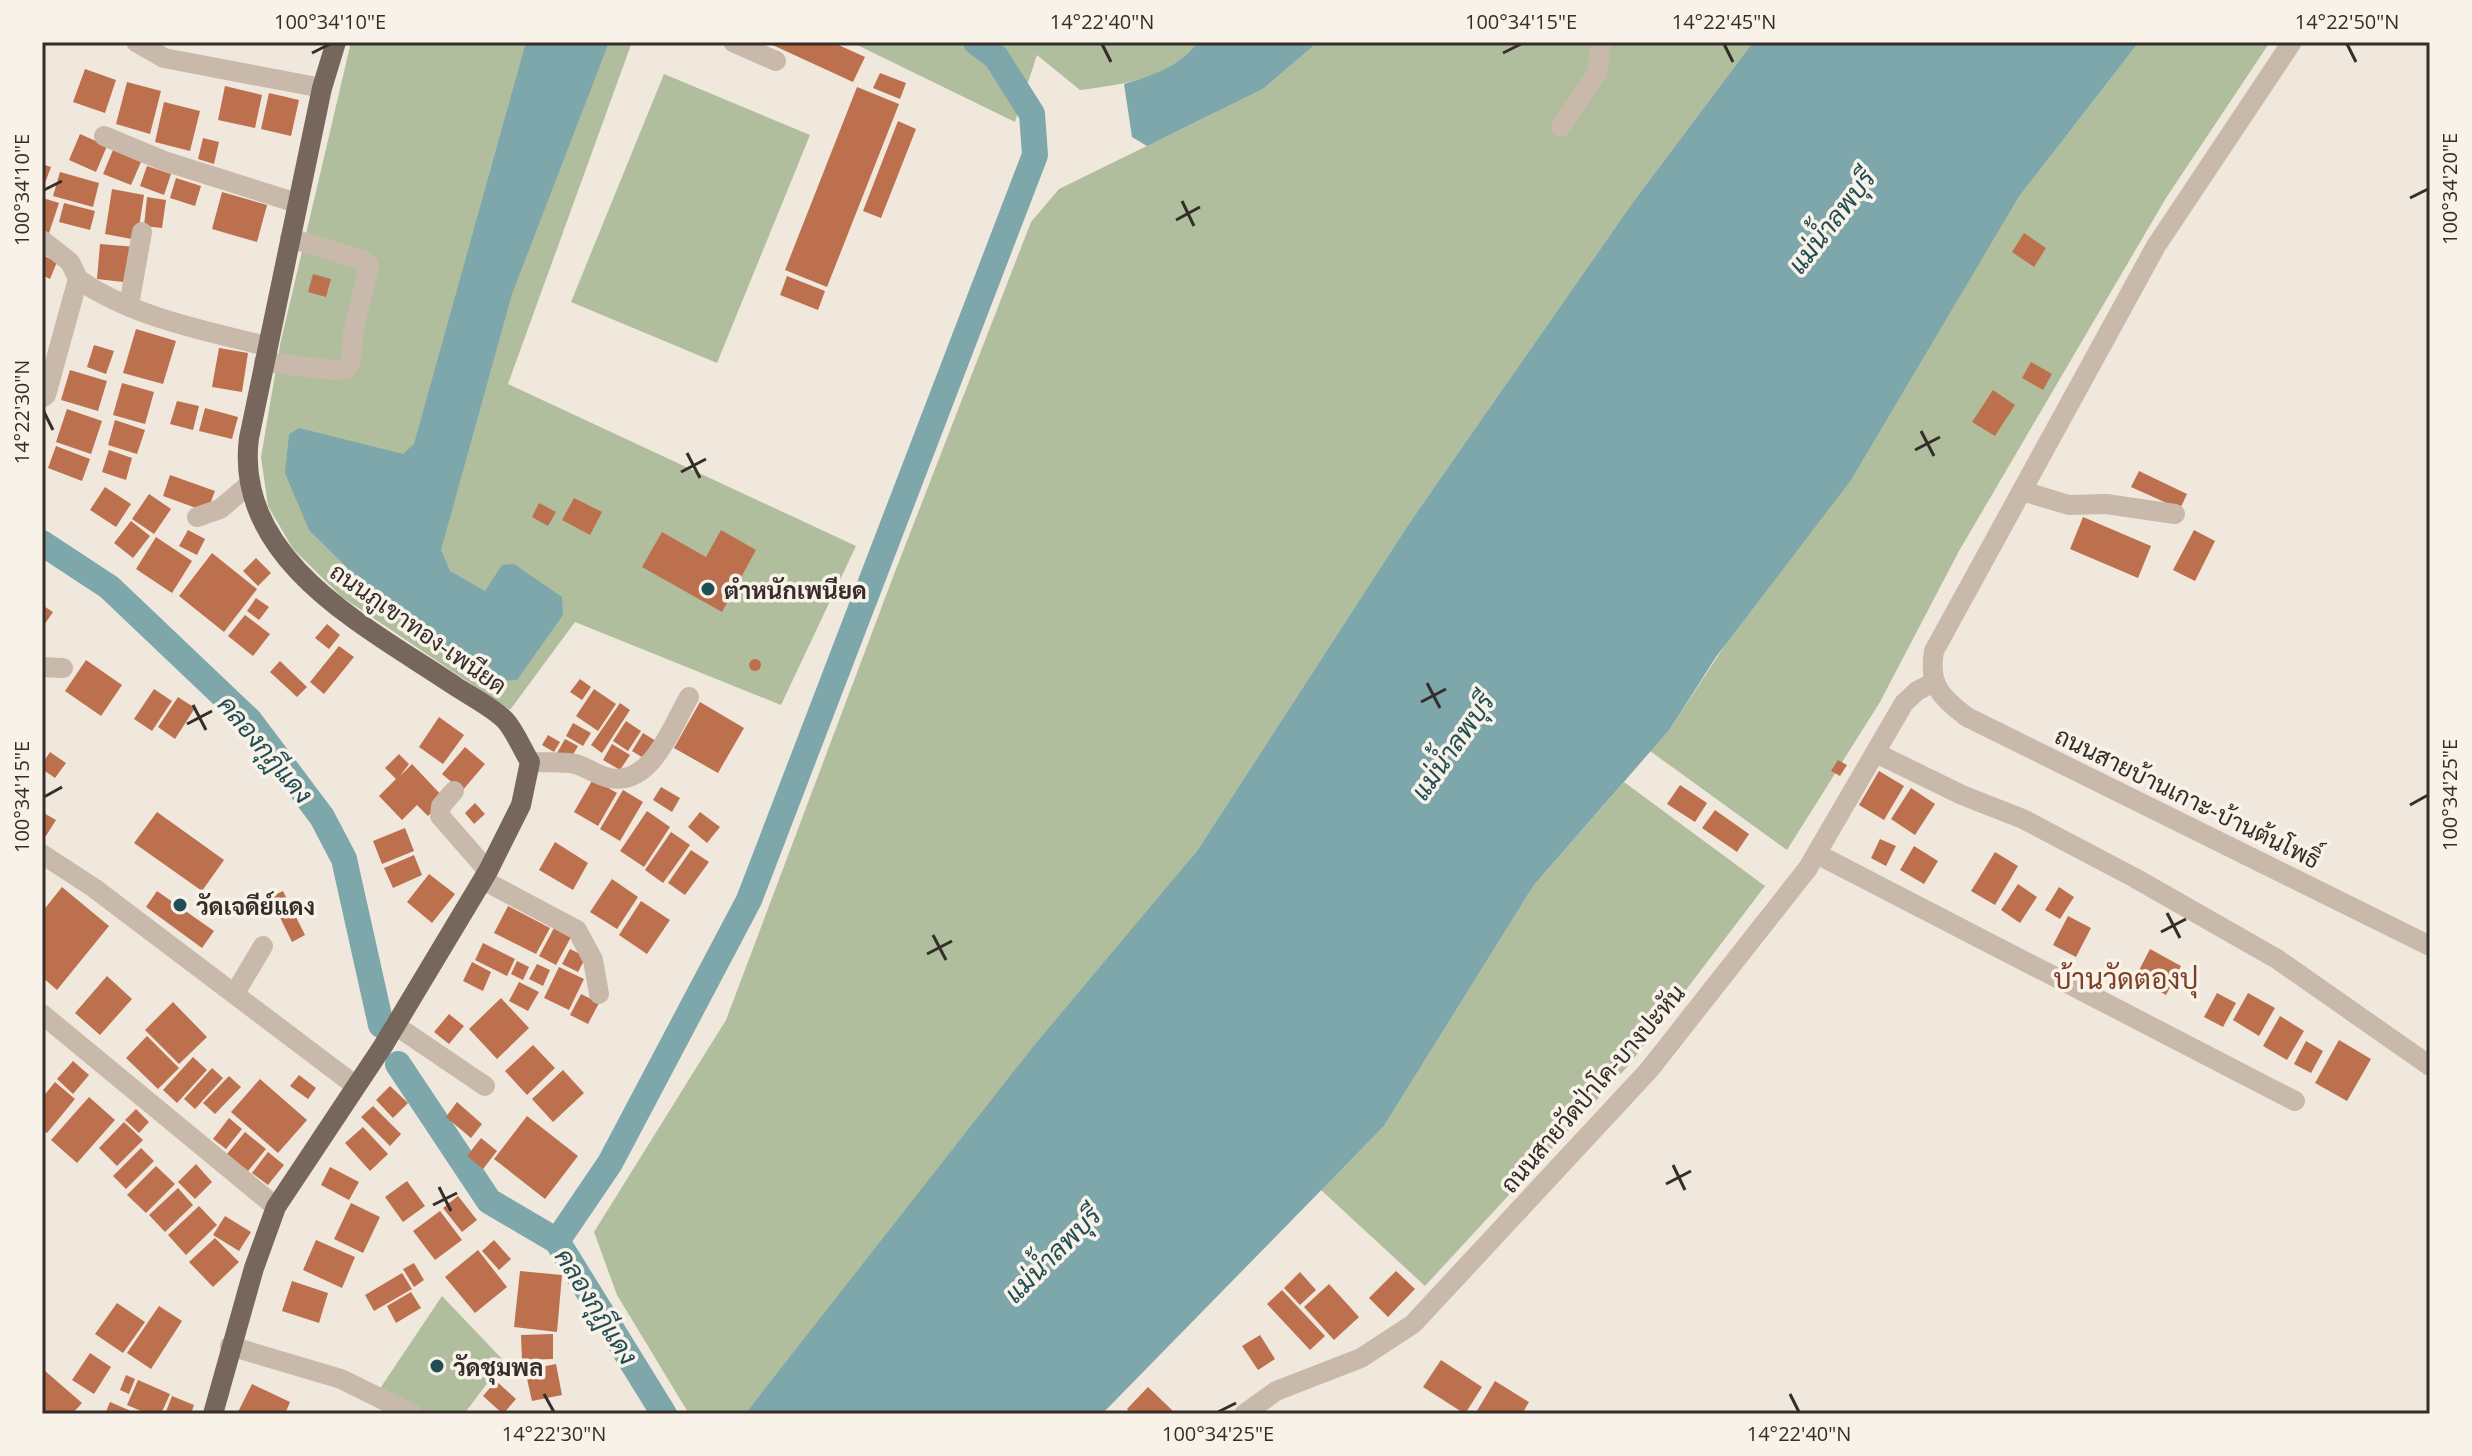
<svg xmlns="http://www.w3.org/2000/svg" width="2472" height="1456" font-family="'Open Sans',Sarabun,sans-serif">
<rect width="100%" height="100%" fill="#f0e8dd"/>
<g fill="#b1be9e">
<path d="M351,42h281l-124,342 348,162 -75,159 -206,-83 -65,88 -168,-113 -49,-48 -25,-43 -7,-49 19,-112z"/>
<path d="M851,42h347c-30,37 -73,42 -118,48l-43,-35 -22,67z"/>
<path d="M1318,42h435l-120,160 -223,320 -213,329 -452,563h-56l-72,-119 -23,-63 132,-212 167,-443 138,-355 28,-33 204,-100z"/>
<path d="M2139,42h131l-104,156 -207,353 -79,151 -93,148 -137,-99 20,-22 348,-531z"/>
<path d="M664,74l146,61 -93,228 -146,-61z"/>
<path d="M1624,782l141,104 -137,180 -203,220 -104,-96 63,-64 150,-241z"/>
<path d="M442,1296l62,65 -40,53h-39l-46,-24z"/>
</g>
<g fill="#7ea7ab">
<path d="M526,42h83l-97,252 -71,256 9,21 35,20 17,-26 12,-1 48,33 1,18 -46,65 -23,1 -108,-75 -77,-76 -24,-57 4,-39 10,-6 104,26 11,-10z"/>
<path d="M1198,42h120l-55,47 -116,57 -15,-9 -8,-53c30,-9 54,-17 74,-42z"/>
<path d="M1753,42h386l-121,156 -167,282 -135,177 -46,72 -136,156 -150,241 -282,288h-357l287,-366 165,-197 213,-329 223,-320z"/>
</g>
<g fill="none" stroke-linecap="round" stroke-linejoin="round">
<g stroke="#7ea7ab" stroke-width="26">
<path d="M42,543l67,44 141,134 72,96 22,42 37,166"/>
<path d="M398,1064l91,137 68,40 107,173"/>
<path d="M557,1241l53,-78 139,-263 286,-745 -3,-41 -36,-57 -20,-15"/>
</g>
</g>
<g fill="#bd704e">
<path d="M766,42h66l33,15 -12,25z"/>
<path d="M85,69l31,11 -11,33 -32,-11z"/>
<path d="M880,73l26,10 -6,16 -27,-11z"/>
<path d="M127,82l34,9 -11,43 -34,-10z"/>
<path d="M225,86l37,9 -7,33 -37,-8z"/>
<path d="M857,87l42,17 -72,183 -42,-17z"/>
<path d="M269,93l30,7 -8,36 -30,-7z"/>
<path d="M164,102l36,9 -10,40 -35,-9z"/>
<path d="M898,121l18,8 -35,89 -18,-7z"/>
<path d="M80,134l27,12 -11,26 -27,-12z"/>
<path d="M203,138l16,4 -5,22 -16,-5z"/>
<path d="M113,150l28,12 -10,23 -28,-11z"/>
<path d="M42,164l9,3 -9,24z"/>
<path d="M147,166l24,8 -7,21 -24,-9z"/>
<path d="M60,172l39,11 -6,24 -40,-11z"/>
<path d="M176,178l25,8 -6,20 -25,-8z"/>
<path d="M112,189l32,6 -7,45 -32,-6z"/>
<path d="M222,192l45,13 -10,37 -45,-13z"/>
<path d="M147,197l19,3 -4,28 -18,-2z"/>
<path d="M43,198l16,5 -10,30 -7,-2z"/>
<path d="M64,203l31,8 -5,19 -31,-8z"/>
<path d="M2024,233l22,15 -12,19 -22,-15z"/>
<path d="M100,244l36,3 -4,36 -35,-4z"/>
<path d="M42,255l15,7 -7,17 -8,-4z"/>
<path d="M313,274l18,5 -5,18 -18,-5z"/>
<path d="M787,276l38,15 -7,19 -38,-15z"/>
<path d="M136,329l40,12 -13,43 -40,-11z"/>
<path d="M94,345l20,6 -8,23 -19,-7z"/>
<path d="M219,348l29,5 -6,39 -30,-5z"/>
<path d="M2031,362l21,12 -9,16 -21,-12z"/>
<path d="M70,370l37,11 -9,30 -37,-11z"/>
<path d="M122,383l32,9 -9,32 -32,-9z"/>
<path d="M1993,390l22,15 -20,31 -23,-14z"/>
<path d="M177,401l22,5 -6,24 -23,-6z"/>
<path d="M205,408l33,9 -6,22 -33,-8z"/>
<path d="M67,409l35,12 -11,33 -35,-12z"/>
<path d="M115,420l30,10 -8,24 -29,-9z"/>
<path d="M56,446l34,13 -8,22 -34,-13z"/>
<path d="M109,450l23,8 -6,22 -24,-8z"/>
<path d="M2139,471l48,23 -7,15 -49,-22z"/>
<path d="M170,475l45,16 -8,21 -44,-16z"/>
<path d="M105,487l26,17 -15,23 -26,-17z"/>
<path d="M149,494l22,15 -17,25 -22,-15z"/>
<path d="M574,498l28,14 -12,23 -28,-15z"/>
<path d="M539,503l17,9 -8,14 -16,-9z"/>
<path d="M2083,517l68,29 -13,32 -68,-29z"/>
<path d="M131,521l19,15 -17,22 -19,-15z"/>
<path d="M188,530l17,9 -8,16 -18,-9z"/>
<path d="M721,530l35,20 -34,62 -80,-45 20,-35 44,25z"/>
<path d="M2194,530l21,11 -20,40 -22,-11z"/>
<path d="M156,537l36,24 -20,32 -36,-24z"/>
<path d="M212,553l45,36 -33,43 -45,-36z"/>
<path d="M256,558l15,15 -13,13 -15,-15z"/>
<path d="M256,598l13,9 -10,13 -12,-9z"/>
<path d="M42,605l11,7 -11,16z"/>
<path d="M245,615l25,19 -17,22 -25,-20z"/>
<path d="M327,624l13,11 -11,14 -14,-11z"/>
<path d="M339,646l15,11 -30,37 -14,-12z"/>
<circle cx="755" cy="665" r="6"/>
<path d="M86,660l36,25 -21,31 -36,-25z"/>
<path d="M280,661l27,26 -10,10 -27,-25z"/>
<path d="M580,679l11,8 -9,13 -12,-8z"/>
<path d="M154,689l18,12 -20,30 -18,-12z"/>
<path d="M594,689l22,15 -18,27 -22,-15z"/>
<path d="M178,697l17,11 -20,31 -17,-12z"/>
<path d="M700,702l44,26 -26,45 -44,-25z"/>
<path d="M620,703l10,7 -28,43 -11,-8z"/>
<path d="M439,717l25,18 -21,29 -24,-17z"/>
<path d="M626,721l15,10 -13,20 -15,-10z"/>
<path d="M573,723l18,10 -8,13 -17,-10z"/>
<path d="M643,733l13,8 -11,18 -13,-8z"/>
<path d="M548,735l12,7 -6,10 -12,-7z"/>
<path d="M565,739l13,7 -8,14 -13,-7z"/>
<path d="M612,744l18,11 -10,15 -17,-10z"/>
<path d="M465,747l20,17 -23,27 -20,-17z"/>
<path d="M50,752l16,11 -11,15 -13,-9v-5z"/>
<path d="M399,754l10,10 -9,12 12,-12 33,35 -17,17 -11,-11 -15,15 -23,-24 17,-17 -11,-11z"/>
<path d="M1838,760l9,5 -7,11 -9,-5z"/>
<path d="M1879,771l25,15 -20,34 -25,-15z"/>
<path d="M593,779l24,14 -19,33 -24,-14z"/>
<path d="M1680,785l27,18 -12,19 -28,-18z"/>
<path d="M661,787l19,11 -8,14 -19,-12z"/>
<path d="M1911,788l24,16 -20,31 -24,-16z"/>
<path d="M623,790l20,12 -23,39 -20,-12z"/>
<path d="M475,803l10,11 -11,10 -9,-11z"/>
<path d="M1715,810l34,24 -12,18 -35,-24z"/>
<path d="M647,811l23,16 -26,40 -24,-16z"/>
<path d="M42,812l14,8 -10,16 -4,-2z"/>
<path d="M157,812l67,48 -22,31 -68,-48z"/>
<path d="M700,812l20,15 -13,16 -19,-16z"/>
<path d="M405,828l9,23 -32,13 -9,-23z"/>
<path d="M671,832l19,13 -27,38 -18,-13z"/>
<path d="M1880,839l16,7 -10,20 -15,-8z"/>
<path d="M555,842l33,21 -15,27 -34,-20z"/>
<path d="M1914,846l24,15 -14,23 -24,-14z"/>
<path d="M691,850l18,12 -24,33 -17,-12z"/>
<path d="M1995,852l23,14 -23,39 -24,-14z"/>
<path d="M414,855l8,20 -29,13 -9,-20z"/>
<path d="M429,874l26,20 -23,29 -25,-21z"/>
<path d="M612,879l26,18 -21,32 -27,-17z"/>
<path d="M2018,884l19,13 -17,26 -19,-13z"/>
<path d="M62,887l47,39 -52,64 -15,-13v-65z"/>
<path d="M2059,887l15,10 -14,22 -15,-9z"/>
<path d="M157,891l57,40 -12,17 -56,-41z"/>
<path d="M283,891l22,44 -13,7 -22,-45z"/>
<path d="M641,901l29,19 -23,34 -28,-19z"/>
<path d="M508,906l42,22 -14,26 -42,-21z"/>
<path d="M2068,916l23,12 -15,29 -23,-12z"/>
<path d="M554,928l17,9 -15,28 -17,-9z"/>
<path d="M483,943l32,16 -8,17 -32,-16z"/>
<path d="M570,949l16,8 -8,15 -16,-8z"/>
<path d="M2150,949l31,17 -15,29 -31,-17z"/>
<path d="M517,961l12,6 -6,13 -12,-6z"/>
<path d="M472,962l19,10 -8,19 -20,-10z"/>
<path d="M537,964l13,6 -7,16 -14,-7z"/>
<path d="M559,967l25,12 -15,31 -25,-12z"/>
<path d="M107,976l25,23 -32,36 -25,-22z"/>
<path d="M519,982l20,10 -11,19 -19,-10z"/>
<path d="M2217,993l19,10 -13,24 -19,-10z"/>
<path d="M2248,993l27,15 -16,28 -26,-16z"/>
<path d="M581,994l18,9 -11,21 -18,-9z"/>
<path d="M501,998l28,30 -32,31 -28,-30z"/>
<path d="M173,1002l34,35 -28,27 -34,-34z"/>
<path d="M449,1014l15,12 -15,18 -15,-12z"/>
<path d="M2280,1016l24,15 -17,29 -24,-14z"/>
<path d="M147,1036l32,32 -21,21 -32,-31z"/>
<path d="M2339,1040l32,19 -24,42 -32,-18z"/>
<path d="M2306,1041l17,10 -12,22 -17,-9z"/>
<path d="M533,1045l22,23 -28,27 -22,-24z"/>
<path d="M193,1057l14,13 -30,33 -14,-13z"/>
<path d="M73,1061l16,14 -16,19 -16,-15z"/>
<path d="M212,1068l11,10 -28,31 -11,-10z"/>
<path d="M563,1070l21,23 -31,29 -21,-23z"/>
<path d="M299,1075l17,13 -8,11 -18,-13z"/>
<path d="M229,1076l12,11 -26,27 -12,-11z"/>
<path d="M260,1079l47,41 -29,33 -47,-41z"/>
<path d="M55,1082l20,17 -28,34 -5,-4v-31z"/>
<path d="M390,1086l18,17 -15,15 -17,-18z"/>
<path d="M89,1097l26,23 -38,43 -26,-23z"/>
<path d="M457,1102l25,22 -11,14 -25,-21z"/>
<path d="M373,1106l28,28 -11,12 -29,-29z"/>
<path d="M136,1109l13,13 -10,11 -14,-13z"/>
<path d="M527,1116l51,40 -33,43 -51,-40z"/>
<path d="M229,1118l13,11 -16,20 -13,-10z"/>
<path d="M124,1122l19,18 -26,26 -18,-18z"/>
<path d="M363,1127l25,27 -18,17 -25,-28z"/>
<path d="M245,1132l21,17 -18,22 -21,-17z"/>
<path d="M481,1138l16,13 -14,18 -16,-13z"/>
<path d="M141,1148l13,13 -28,28 -13,-13z"/>
<path d="M268,1152l16,13 -16,20 -16,-12z"/>
<path d="M196,1164l16,18 -17,17 -17,-17z"/>
<path d="M156,1166l19,18 -29,29 -19,-18z"/>
<path d="M330,1167l29,15 -10,18 -28,-15z"/>
<path d="M407,1181l18,25 -22,16 -18,-25z"/>
<path d="M178,1188l15,17 -28,27 -16,-17z"/>
<path d="M458,1196l19,24 -15,12 -19,-24z"/>
<path d="M351,1203l29,14 -17,36 -29,-14z"/>
<path d="M199,1206l18,19 -31,30 -18,-20z"/>
<path d="M440,1211l22,29 -27,20 -22,-29z"/>
<path d="M225,1216l26,16 -12,19 -26,-16z"/>
<path d="M215,1238l24,24 -26,25 -24,-25z"/>
<path d="M316,1240l39,17 -13,31 -39,-18z"/>
<path d="M494,1240l17,19 -12,11 -17,-19z"/>
<path d="M478,1250l29,37 -32,26 -30,-36z"/>
<path d="M414,1263l10,17 -10,7 -11,-18z"/>
<path d="M520,1271l42,4 -5,57 -43,-5z"/>
<path d="M1396,1271l19,18 -27,28 -19,-19z"/>
<path d="M1300,1272l16,18 -16,15 -16,-17z"/>
<path d="M402,1273l10,16 -38,22 -9,-16z"/>
<path d="M292,1281l36,12 -9,30 -37,-12z"/>
<path d="M1329,1284l30,33 -25,23 -30,-33z"/>
<path d="M1282,1290l43,46 -15,14 -43,-46z"/>
<path d="M411,1292l10,16 -25,15 -9,-17z"/>
<path d="M117,1303l28,19 -22,31 -28,-19z"/>
<path d="M159,1306l23,15 -31,48 -24,-16z"/>
<path d="M553,1334v25l-31,1 -1,-25z"/>
<path d="M1260,1335l15,24 -17,11 -16,-24z"/>
<path d="M90,1353l21,14 -17,27 -22,-14z"/>
<path d="M1441,1360l41,27 -17,27 -42,-27z"/>
<path d="M556,1364l6,31 -30,6 -7,-31z"/>
<path d="M44,1370l38,33 -10,11h-30z"/>
<path d="M126,1375l9,4 -6,15 -9,-4z"/>
<path d="M138,1380l32,14 -9,20h-13l-21,-9z"/>
<path d="M496,1381l20,18 -13,15 -20,-18z"/>
<path d="M1495,1381l34,21 -7,12h-47z"/>
<path d="M252,1384l38,18 -5,12h-48z"/>
<path d="M1148,1387l25,24 -3,3h-38l-5,-5z"/>
<path d="M172,1396l22,9 -3,9h-26z"/>
<path d="M110,1402l28,12h-33z"/>
</g>
<g fill="none" stroke-linecap="round" stroke-linejoin="round">
<g stroke="#c8b9aa" stroke-width="20">
<path d="M136,42l28,16 158,30"/>
<path d="M733,42l43,19"/>
<path d="M2292,42l-136,204 -222,405c-6,34 7,46 33,66l463,229"/>
<path d="M1561,127l36,-54 4,-31"/>
<path d="M104,136l60,25 133,42"/>
<path d="M42,240l28,22 8,17 -32,116 -4,3"/>
<path d="M78,279c54,38 125,51 188,67"/>
<path d="M129,305l13,-73"/>
<path d="M264,362l70,8 12,-1 5,-7 2,-29 16,-67 -6,-6 -73,-22"/>
<path d="M2022,491l47,14 37,-1 69,10"/>
<path d="M197,517l23,-8 31,-26"/>
<path d="M42,667l21,1"/>
<path d="M1876,753l86,42 61,24 112,59 142,81 153,107"/>
<path d="M530,762c14,1 31,-1 45,2 12,3 23,12 35,14 42,8 62,-52 79,-81"/>
<path d="M454,791l-13,15 -1,10 48,55"/>
<path d="M42,854l52,34 262,198"/>
<path d="M1817,854l478,247"/>
<path d="M483,880l94,50 16,30 6,34"/>
<path d="M235,993l28,-47"/>
<path d="M42,1014l234,193"/>
<path d="M395,1025l90,61"/>
<path d="M230,1346l111,33 71,35"/>
<path d="M1244,1414l32,-23 85,-33 52,-34 236,-254 159,-202 96,-165 13,-12 17,-9"/>
</g>
<path stroke="#76665b" stroke-width="20" d="M213,1414l41,-146 22,-61 107,-161 105,-175 33,-66 9,-43c-8,-13 -15,-31 -25,-42 -13,-13 -35,-24 -50,-34 -86,-58 -222,-125 -206,-248l73,-350 14,-46"/>
</g>
<path fill="none" stroke="#352d29" stroke-width="3" d="M1102,44l9,18M1724,44l9,18M2347,44l9,18M312,53l18,-9M1503,53l18,-9M44,190l18,-9M2410,198l18,-9M1182,201l12,25M1176,220l24,-13M44,412l9,18M1921,431l13,25M1915,450l25,-13M687,453l13,25M681,472l25,-13M1427,683l13,25M1421,702l25,-13M193,705l13,25M187,724l25,-13M44,797l18,-10M2410,805l18,-10M2167,913l13,25M2161,932l25,-13M933,935l13,25M927,954l25,-13M1673,1165l12,25M1666,1184l25,-13M439,1187l12,24M433,1205l24,-12M544,1394l10,18M1790,1394l9,18M1218,1412l18,-9"/>
<g fill="#214e54" stroke="#f8f2e9" stroke-width="3">
<circle cx="708" cy="589" r="8"/>
<circle cx="180" cy="905" r="8"/>
<circle cx="437" cy="1366" r="8"/>
</g>
<g text-anchor="middle" dominant-baseline="central" stroke-width="7" stroke-linejoin="round" paint-order="stroke">
<g font-size="24" font-weight="bold" fill="#352d29" stroke="#f8f2e9" text-anchor="start">
<text x="724" y="589">ตำหนักเพนียด</text>
<text x="196" y="905">วัดเจดีย์แดง</text>
<text x="453" y="1366">วัดชุมพล</text>
</g>
<g font-size="24" fill="#352d29" stroke="#f8f2e9">
<text transform="translate(419 628) rotate(35)">ถนนภูเขาทอง-เพนียด</text>
<text transform="translate(2188 797) rotate(26)">ถนนสายบ้านเกาะ-บ้านต้นโพธิ์</text>
<text transform="translate(1592 1088) rotate(-49)">ถนนสายวัดป่าโค-บางปะหัน</text>
</g>
<g font-size="26" font-style="italic" fill="#214e54" stroke="#f8f2e9">
<text transform="translate(1831 221) rotate(-52)">แม่น้ำลพบุรี</text>
<text transform="translate(1452 746) rotate(-55)">แม่น้ำลพบุรี</text>
<text transform="translate(266 749) rotate(50)">คลองกุฎีแดง</text>
<text transform="translate(1052 1254) rotate(-45)">แม่น้ำลพบุรี</text>
<text transform="translate(597 1306) rotate(58)">คลองกุฎีแดง</text>
</g>
<g font-size="28" fill="#7e4128" stroke="#f8f2e9">
<text x="2126" y="978">บ้านวัดตองปุ</text>
</g>
</g>
<rect width="2472" height="1456" fill="none" stroke="#f8f2e9" stroke-width="88"/>
<rect x="44" y="44" width="2384" height="1368" fill="none" stroke="#352d29" stroke-width="3"/>
<g font-size="20" text-anchor="middle" fill="#352d29">
<text x="330" y="29">100°34'10"E</text>
<text x="1102" y="29">14°22'40"N</text>
<text x="1521" y="29">100°34'15"E</text>
<text x="1724" y="29">14°22'45"N</text>
<text x="2347" y="29">14°22'50"N</text>
<text transform="translate(2450 189) rotate(-90)" y="7">100°34'20"E</text>
<text transform="translate(22 190) rotate(-90)" y="7">100°34'10"E</text>
<text transform="translate(22 412) rotate(-90)" y="7">14°22'30"N</text>
<text transform="translate(2450 795) rotate(-90)" y="7">100°34'25"E</text>
<text transform="translate(22 797) rotate(-90)" y="7">100°34'15"E</text>
<text x="554" y="1441">14°22'30"N</text>
<text x="1218" y="1441">100°34'25"E</text>
<text x="1799" y="1441">14°22'40"N</text>
</g>
</svg>
